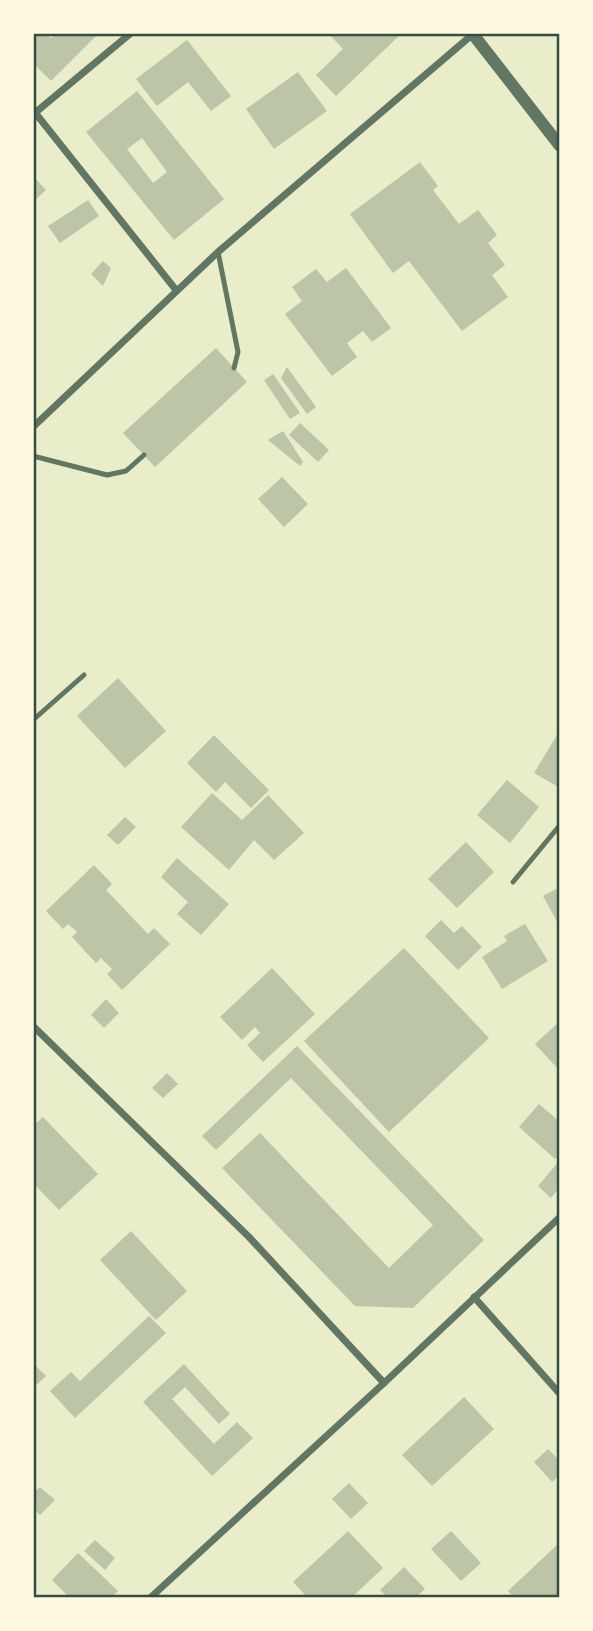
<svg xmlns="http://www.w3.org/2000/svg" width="593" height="1631" font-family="Mulish,sans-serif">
<rect width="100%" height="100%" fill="#e9edc9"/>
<g fill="#bcc5a7" fill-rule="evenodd">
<path d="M33,33h13l5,5 5,-5h43l-48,48 -18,-18z"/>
<path d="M328,33h74l-66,63 -20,-21 27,-26z"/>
<path d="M187,40l44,56 -20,15 -23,-29 -31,24 -21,-27z"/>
<path d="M298,72l29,39 -53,38 -28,-40z"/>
<path d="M137,91l87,108 -50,41 -88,-108zM142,138l25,34 -14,11 -26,-34z"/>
<path d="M420,162l18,24 -5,4 26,34 19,-14 19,25 -9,8 17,22 -13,10 16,22 -46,34 -53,-70 -16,12 -43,-59z"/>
<path d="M33,176l13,14 -13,12z"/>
<path d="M88,200l11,16 -39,27 -12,-17z"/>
<path d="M103,261l8,7 -8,18 -12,-12z"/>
<path d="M346,268l45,60 -19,14 -9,-11 -16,12 10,14 -25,19 -47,-62 17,-13 -10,-14 24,-18 11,13z"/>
<path d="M216,348l31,34 -92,85 -32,-34z"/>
<path d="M287,367l29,40 -9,7 -26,-36z"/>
<path d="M273,374l27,39 -10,6 -26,-39z"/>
<path d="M300,423l29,27 -11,12 -29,-27z"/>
<path d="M283,431l20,31 -3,4 -32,-26z"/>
<path d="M282,477l26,27 -24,23 -26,-28z"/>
<path d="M118,678l48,53 -41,37 -48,-52z"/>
<path d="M560,730v58l-26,-15z"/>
<path d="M214,735l55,55 -18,18 -26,-26 -9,10 -29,-29z"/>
<path d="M507,780l32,27 -29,36 -33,-28z"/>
<path d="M212,793l30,27 26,-25 36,38 -30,27 -20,-20 -25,30 -48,-43z"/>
<path d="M125,817l11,10 -18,18 -11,-10z"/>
<path d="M466,842l28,30 -37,36 -29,-29z"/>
<path d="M177,858l52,46 -28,31 -24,-21 11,-12 -27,-25z"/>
<path d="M94,865l18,19 -6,6 42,44 6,-6 16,16 -48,46 -15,-16 5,-5 -11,-11 -5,5 -24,-26 5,-5 -9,-8 -5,5 -17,-18z"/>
<path d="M560,887v40l-17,-31z"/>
<path d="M441,920l13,13 8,-7 20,21 -24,23 -33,-34z"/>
<path d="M525,924l23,37 -46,28 -20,-32 25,-16 -3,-5z"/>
<path d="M404,948l85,90 -100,94 -85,-91z"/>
<path d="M272,968l43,46 -52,48 -16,-17 13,-12 -5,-6 -13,13 -22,-23z"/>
<path d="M106,999l13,14 -15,15 -13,-13z"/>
<path d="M560,1021v50l-25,-27z"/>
<path d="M297,1046l187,194 -71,68 -58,-2 -133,-138 38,-35 129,135 44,-43 -142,-147 -75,72 -14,-14z"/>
<path d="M167,1073l11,11 -15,14 -11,-10z"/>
<path d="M539,1104l21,18v32l-5,5 -36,-32z"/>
<path d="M43,1117l55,57 -39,36 -26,-27v-57z"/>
<path d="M560,1160v27l-9,11 -13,-12z"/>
<path d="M131,1231l56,60 -31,29 -56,-60z"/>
<path d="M149,1316l17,17 -91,85 -25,-27 21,-19 9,9z"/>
<path d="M33,1363l13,13 -13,12z"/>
<path d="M184,1364l46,50 -11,10 -34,-37 -13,12 42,45 23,-22 16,16 -41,38 -69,-74z"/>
<path d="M464,1397l30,32 -62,57 -30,-31z"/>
<path d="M548,1449l12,12v14l-8,7 -18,-20z"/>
<path d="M349,1483l19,20 -17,16 -19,-20z"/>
<path d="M40,1487l15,13 -15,15 -7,-7v-15z"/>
<path d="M348,1531l35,37 -32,30h-43l-15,-16z"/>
<path d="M451,1531l30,32 -20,18 -30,-32z"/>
<path d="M95,1540l20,18 -10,12 -21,-19z"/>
<path d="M557,1545l3,3v50h-45l-7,-7z"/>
<path d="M78,1553l40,38 -7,7h-41l-18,-18z"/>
<path d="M404,1567l21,22 -10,9h-27l-8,-8z"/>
</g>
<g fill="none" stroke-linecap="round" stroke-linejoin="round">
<g stroke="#617663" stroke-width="5">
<path d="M218,252l20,100 -4,16"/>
<path d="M33,456l74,19 19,-4 18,-16"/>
<path d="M33,720l51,-45"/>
<path d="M513,882l47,-57"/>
</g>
<g stroke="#617663" stroke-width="7">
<path d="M33,110l143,180"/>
<path d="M36,112l95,-79"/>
<path d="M33,427l185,-175 255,-218"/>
<path d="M33,1026l216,211 135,146"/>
<path d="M474,1297l86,97"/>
<path d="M150,1598l234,-215 176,-166"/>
</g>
<path stroke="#617663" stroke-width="12" d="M472,33l88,113"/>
</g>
<rect width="593" height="1631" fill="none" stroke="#fefae0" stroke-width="70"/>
<rect x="35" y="35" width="523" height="1561" fill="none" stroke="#344e41" stroke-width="2.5"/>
</svg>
